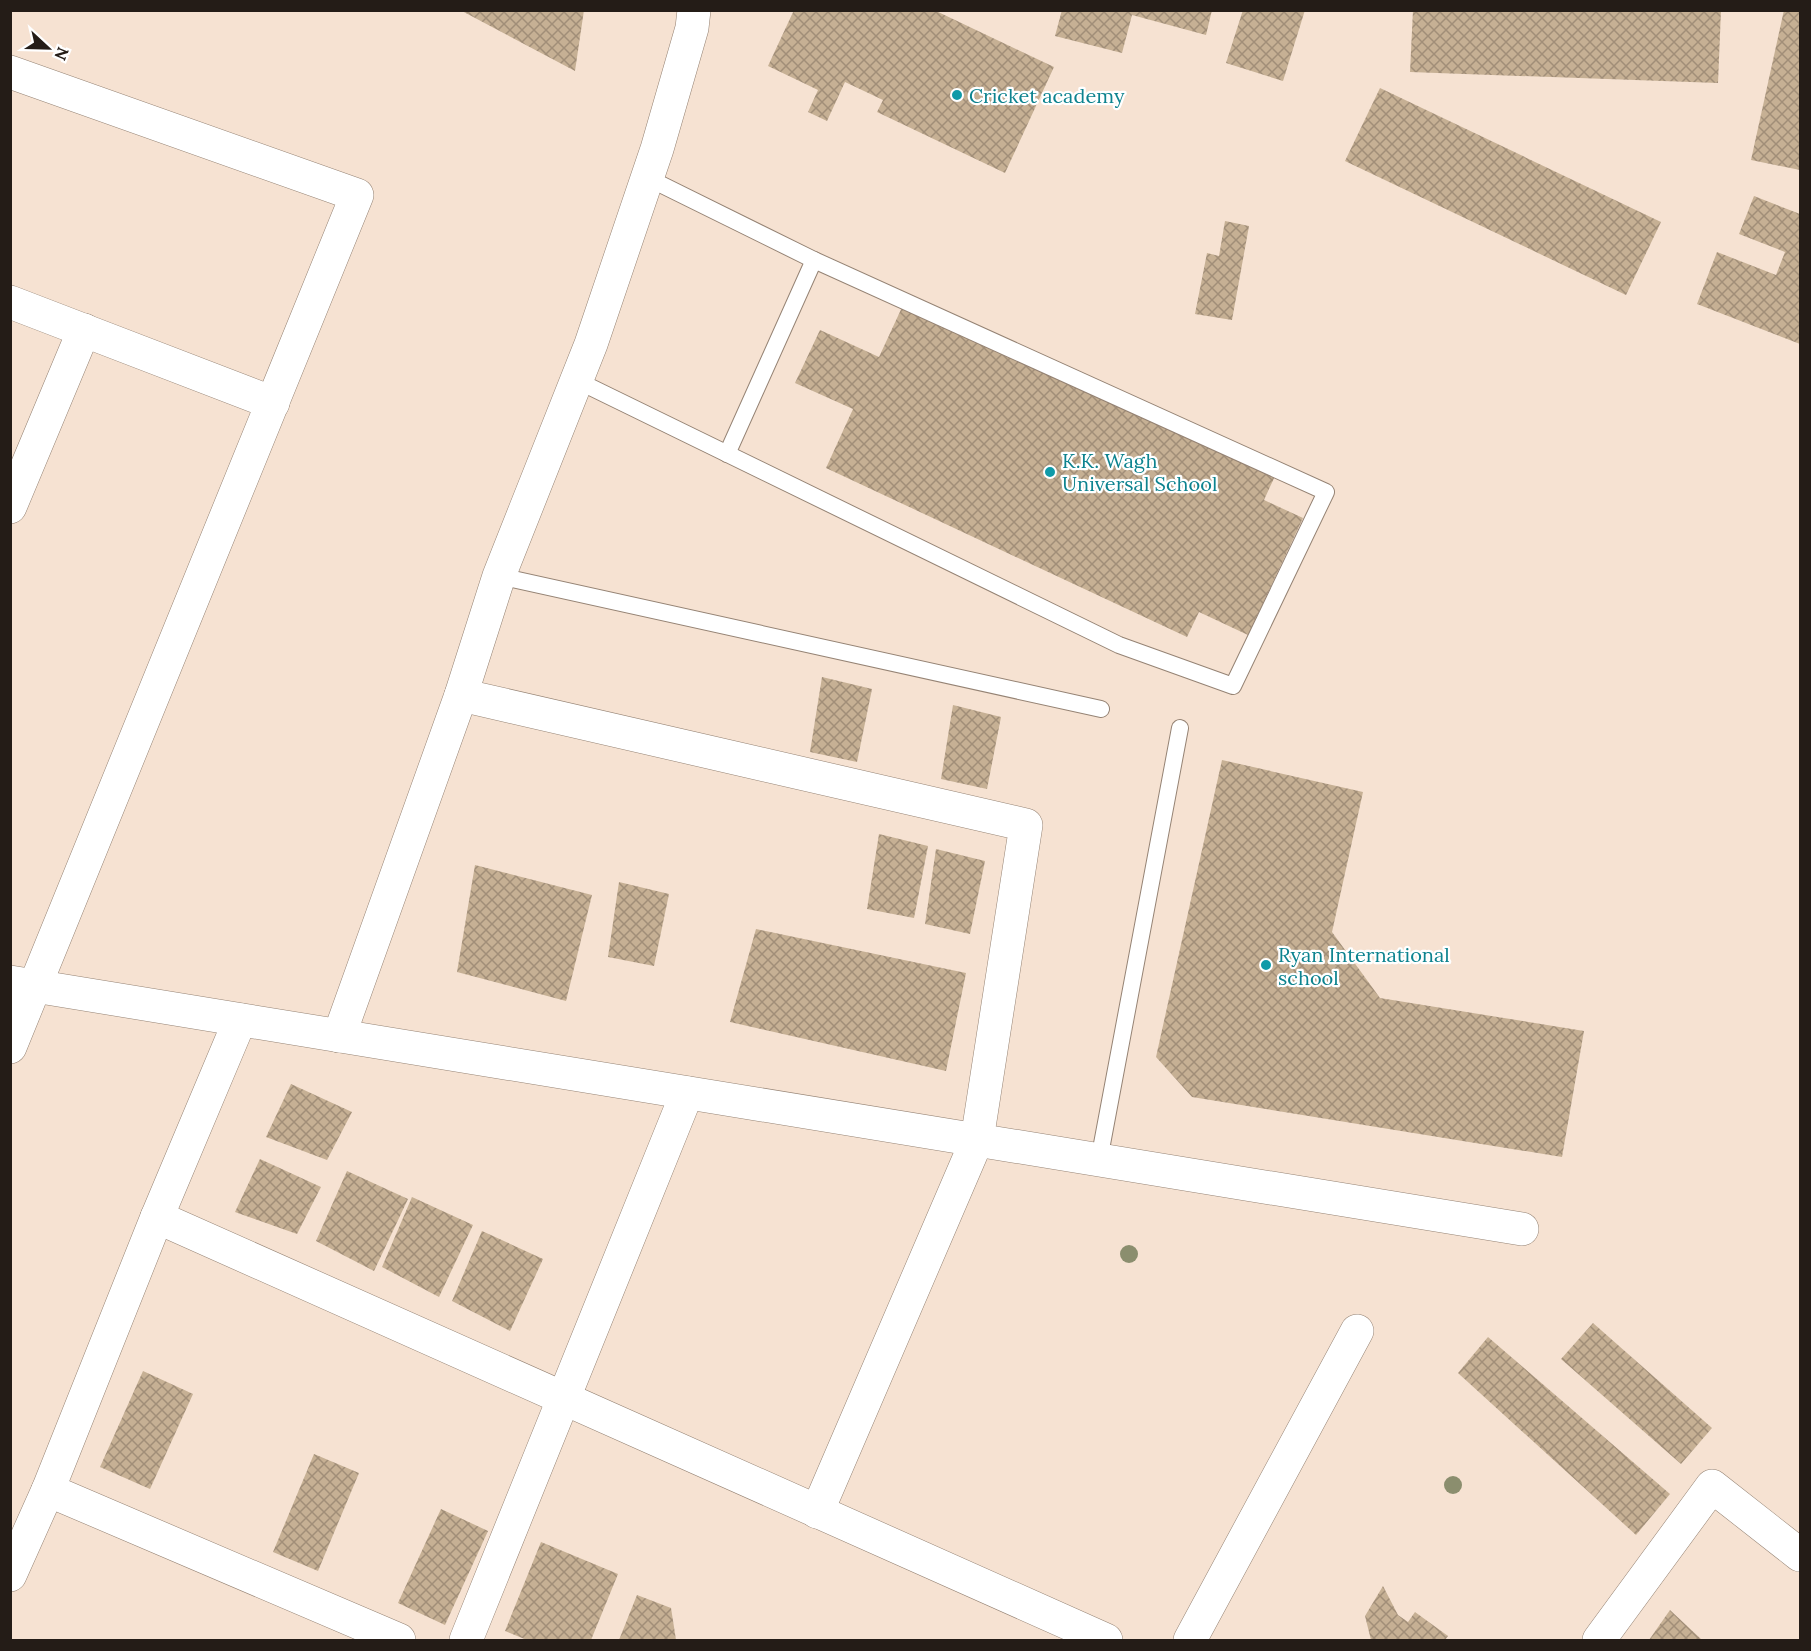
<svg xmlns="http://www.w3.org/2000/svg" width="1811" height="1651" font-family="Lora,serif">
<defs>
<pattern id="building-cross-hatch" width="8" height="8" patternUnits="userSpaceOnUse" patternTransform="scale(1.5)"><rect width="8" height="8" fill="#c6b094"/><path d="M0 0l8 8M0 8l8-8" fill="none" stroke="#a18e78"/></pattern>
</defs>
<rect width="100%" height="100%" fill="#f6e2d2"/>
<g fill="url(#building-cross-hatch)">
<path d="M460,10h124l-9,61z"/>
<path d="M794,10h140l120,57 -49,106 -128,-61 6,-12 -38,-18 -18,39 -19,-9 10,-22 -50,-24z"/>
<path d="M1062,10h150l-6,25 -74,-20 -10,38 -67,-17z"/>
<path d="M1243,10h62l-22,71 -57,-18z"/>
<path d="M1413,10h308l-3,73 -308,-11z"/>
<path d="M1784,10h16v160l-49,-10z"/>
<path d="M1380,88l281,134 -35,73 -281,-134z"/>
<path d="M1754,196l46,18v130l-103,-40 20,-52 59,23 9,-23 -46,-18z"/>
<path d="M1225,221l24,5 -17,94 -37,-6 12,-61 12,3z"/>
<path d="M904,303l371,173 -11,24 39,18 -55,117 -49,-23 -12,25 -361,-169 27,-59 -58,-26 25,-53 59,27z"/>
<path d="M822,677l50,12 -15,73 -47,-10z"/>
<path d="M953,705l48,12 -14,72 -46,-10z"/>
<path d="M1222,760l141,32 -31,140 48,66 204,33 -22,126 -370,-60 -36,-40z"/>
<path d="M879,834l49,12 -14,72 -47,-9z"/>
<path d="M936,849l49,12 -15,73 -45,-10z"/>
<path d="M475,865l117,30 -26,106 -109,-29z"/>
<path d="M619,882l50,12 -15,72 -46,-9z"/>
<path d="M756,929l210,44 -20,98 -216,-49z"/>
<path d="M291,1084l61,28 -25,48 -61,-23z"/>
<path d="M260,1159l61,28 -24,47 -62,-22z"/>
<path d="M347,1171l61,28 -34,72 -58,-30z"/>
<path d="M412,1197l61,28 -34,72 -57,-30z"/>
<path d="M482,1231l61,28 -33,72 -58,-30z"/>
<path d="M1593,1323l119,105 -31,36 -120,-105z"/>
<path d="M1488,1337l182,157 -34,41 -178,-162z"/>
<path d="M143,1371l50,23 -43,95 -50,-22z"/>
<path d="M314,1454l45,19 -41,98 -45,-19z"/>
<path d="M441,1509l47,22 -43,94 -47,-22z"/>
<path d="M541,1542l77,32 -27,66h-64l-22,-9z"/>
<path d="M1383,1586l15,29 10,7 7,-10 33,24 -3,4h-74l-6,-24z"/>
<path d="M637,1595l34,13 5,32h-57z"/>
<path d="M1670,1610l32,30h-53z"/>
</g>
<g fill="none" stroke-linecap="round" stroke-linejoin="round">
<g stroke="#958374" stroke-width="18">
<g id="lane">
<path d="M576,380l543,265 114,41 93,-194 -512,-232 -166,-82"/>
<path d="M727,454l87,-194"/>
<path d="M499,576l602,133"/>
<path d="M1099,1160l81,-432"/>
</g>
</g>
<g stroke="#958374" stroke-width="34">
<g id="street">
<path d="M10,72l347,123 -347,852"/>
<path d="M10,302l263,101"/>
<path d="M10,507l74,-177"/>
<path d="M461,695l565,130 -49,315 -160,372"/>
<path d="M10,982l1512,247"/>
<path d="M339,1036l122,-341 38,-119 92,-232 66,-195 35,-121 2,-18"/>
<path d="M157,1217l949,423"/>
<path d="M48,1490l351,150"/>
<path d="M10,1575l38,-85 109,-273 83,-197"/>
<path d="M466,1640l221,-547"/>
<path d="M1190,1640l167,-309"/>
<path d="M1599,1640l113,-154 88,69"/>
</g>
</g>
<use href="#lane" stroke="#fff" stroke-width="16"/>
<use href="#street" stroke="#fff" stroke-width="33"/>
</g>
<g fill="#8b8e6e">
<circle cx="1129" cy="1254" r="9"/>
<circle cx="1453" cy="1485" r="9"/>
</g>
<g fill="#0f9aa8" stroke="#fff" stroke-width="2">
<circle cx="957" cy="95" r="6"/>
<circle cx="1050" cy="472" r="6"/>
<circle cx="1266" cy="965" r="6"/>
</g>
<g text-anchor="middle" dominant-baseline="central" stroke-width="4.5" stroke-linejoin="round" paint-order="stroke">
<g font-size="20" fill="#0d838f" stroke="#fff" text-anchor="start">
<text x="969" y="95">Cricket academy</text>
<text x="1062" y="460">K.K. Wagh<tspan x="1062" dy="23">Universal School</tspan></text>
<text x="1278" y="954">Ryan International<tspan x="1278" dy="23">school</tspan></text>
</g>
</g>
<rect width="1811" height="1651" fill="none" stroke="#241c17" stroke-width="24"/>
<g transform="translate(48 48) rotate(112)" stroke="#ffffff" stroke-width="4.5" paint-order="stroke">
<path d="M0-4.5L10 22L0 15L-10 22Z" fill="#241c17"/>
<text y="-9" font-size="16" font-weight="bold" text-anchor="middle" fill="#241c17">N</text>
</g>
</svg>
